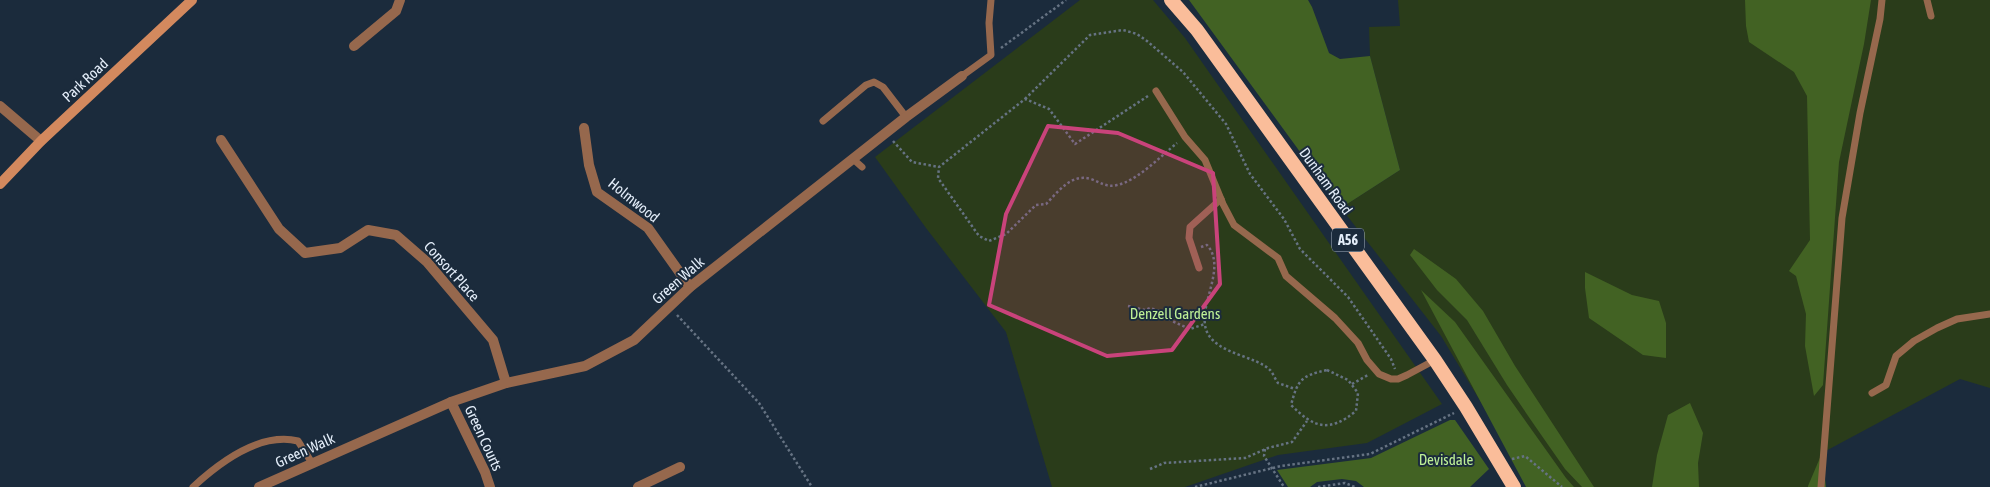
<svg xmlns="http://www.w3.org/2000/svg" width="1990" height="487" font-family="'Asap Condensed',sans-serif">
<rect width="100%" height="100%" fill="#1b2b3c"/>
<g fill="#2a3c1a">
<path d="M1080,0h73l32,38 257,366 -75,39 -89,12 -93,32h-133l-46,-155 -80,-104 -51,-71z"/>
<path d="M1398,0h592v388l-30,-9 -138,74 -5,34h-285l-91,-151 -100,-128 59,-38 -30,-114 -1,-29 31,-1z"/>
</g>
<g fill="#426223">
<path d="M1189,0h119l4,7 17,46 11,6 30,-3 30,114 -59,38z"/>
<path d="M1745,0h126l-7,44 -25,118 -16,223 -9,11 -9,-50 1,-32 -10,-38 -7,-5 21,-31 -3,-144 -13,-24 -45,-30 -3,-16z"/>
<path d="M1414,249l42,30 27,32 32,55 79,121h-12l-17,-18 -30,-43 -28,-41 -40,-65 -30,-30 -27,-35z"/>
<path d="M1585,272l47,23 27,6 7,22v35l-23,-3 -54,-37 -4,-30z"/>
<path d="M1421,290l34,32 111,156 8,9h-48z"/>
<path d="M1690,403l13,30 -5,30 1,24h-47l5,-32 11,-40z"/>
<path d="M1450,420h5l34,49 -19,18h-106l-8,-6 -14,-2 -25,3 -7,5h-22l-11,-17 94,-12z"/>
<path d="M1822,453l4,34h-18v-1z"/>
</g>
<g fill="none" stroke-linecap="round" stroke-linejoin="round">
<g stroke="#667383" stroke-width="2.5" stroke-dasharray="2.5 2.5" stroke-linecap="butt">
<path d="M1001,48l65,-48"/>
<path d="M1148,96l-73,48 -26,-35 -24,-10 -86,68 -1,11 41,58 10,5 17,-7 30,-29 10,-1c12,-12 25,-31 45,-25 9,3 16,9 26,6 20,-4 44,-29 60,-42"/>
<path d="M1025,99l65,-64 33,-5 14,4 10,7 36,31 43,52 24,50 34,45 16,30 48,48 43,62 4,10"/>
<path d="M893,141l19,21 27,5"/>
<path d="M1201,247l6,-2c21,23 -11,62 0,87 10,22 49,24 63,38 3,3 5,9 8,13l17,6"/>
<path d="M1128,306l17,4 5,-2 9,3 13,10 18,8 15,-5"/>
<path d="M677,315l82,88 53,84"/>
<path d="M1327,370l21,10 10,13 -2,18c-27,22 -42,17 -65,-6 7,-26 10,-29 36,-35z"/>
<path d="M1352,384l16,-9"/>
<path d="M1265,449l-1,7 20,31"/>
<path d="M1512,459l13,-3 37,31"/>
<path d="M1150,469l14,-6 81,-5 23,-10 24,-6 15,-21"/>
<path d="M1195,487l86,-21 89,-12 84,-41"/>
<path d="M1318,487l27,-4 10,4"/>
</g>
<g stroke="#96684d" stroke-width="7">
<path d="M1927,0l4,16"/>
<path d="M962,76l29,-21 -2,-32 2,-23"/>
<path d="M1156,91l29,46 20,23 18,44 11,21 44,33 8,18 49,42 23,25 9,17 12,14 12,5h7l9,-4 28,-15"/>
<path d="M823,121l43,-36 8,-3 9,5 23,30"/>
<path d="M853,159l9,8"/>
<path d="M1199,268l-10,-30 1,-11 31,-28"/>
<path d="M1872,393l14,-8 10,-29 18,-15 23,-13 20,-9 33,-5"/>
<path d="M193,487c27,-25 67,-55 105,-46l14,22"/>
<path d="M1821,487l21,-269 18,-105 20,-94 2,-19"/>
</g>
<g stroke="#96684d" stroke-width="10">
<path d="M354,46l42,-35 4,-11"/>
<path d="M0,106l41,35"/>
<path d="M584,128l5,37 8,27 51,36 42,59"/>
<path d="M221,140l58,89 26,24 35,-5 28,-18 28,5 31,27 66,78 13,43"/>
<path d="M451,402l34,70 5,15"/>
<path d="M259,487l192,-85 55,-19 79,-17 49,-26 56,-53 216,-170 56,-41"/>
<path d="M638,487l42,-20"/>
</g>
<path stroke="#d3895e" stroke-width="10" d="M0,184l41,-43 151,-141"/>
<path stroke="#fabd9a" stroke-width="14" d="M1171,0l26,30 238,330 31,47 48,80"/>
</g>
<path fill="#c9437b" fill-opacity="0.2" stroke="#c9437b" stroke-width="4" stroke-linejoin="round" d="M1048,126l70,7 95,40 7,111 -48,66 -65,6 -118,-51 17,-91z"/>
<g text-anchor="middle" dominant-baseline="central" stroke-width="4" stroke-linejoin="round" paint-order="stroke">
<rect fill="#1b2b3c" stroke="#a7b3c0" stroke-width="1" x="1332" y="228.5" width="32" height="23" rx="4"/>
<g font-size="14" font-weight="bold" fill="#e3edf9">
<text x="1348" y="240">A56</text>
</g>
<g font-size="15" fill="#e3edf9" stroke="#1b2b3c">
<text transform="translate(85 80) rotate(-43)">Park Road</text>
<text transform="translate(1326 181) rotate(54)">Dunham Road</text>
<text transform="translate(634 200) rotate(39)">Holmwood</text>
<text transform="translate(452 271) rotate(48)">Consort Place</text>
<text transform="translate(678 280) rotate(-41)">Green Walk</text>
<text transform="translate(484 438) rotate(65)">Green Courts</text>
<text transform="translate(305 450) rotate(-24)">Green Walk</text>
</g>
<g font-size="15" fill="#bef096" stroke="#1b2b3c">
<text x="1175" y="313">Denzell Gardens</text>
<text x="1446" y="459">Devisdale</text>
</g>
</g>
</svg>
